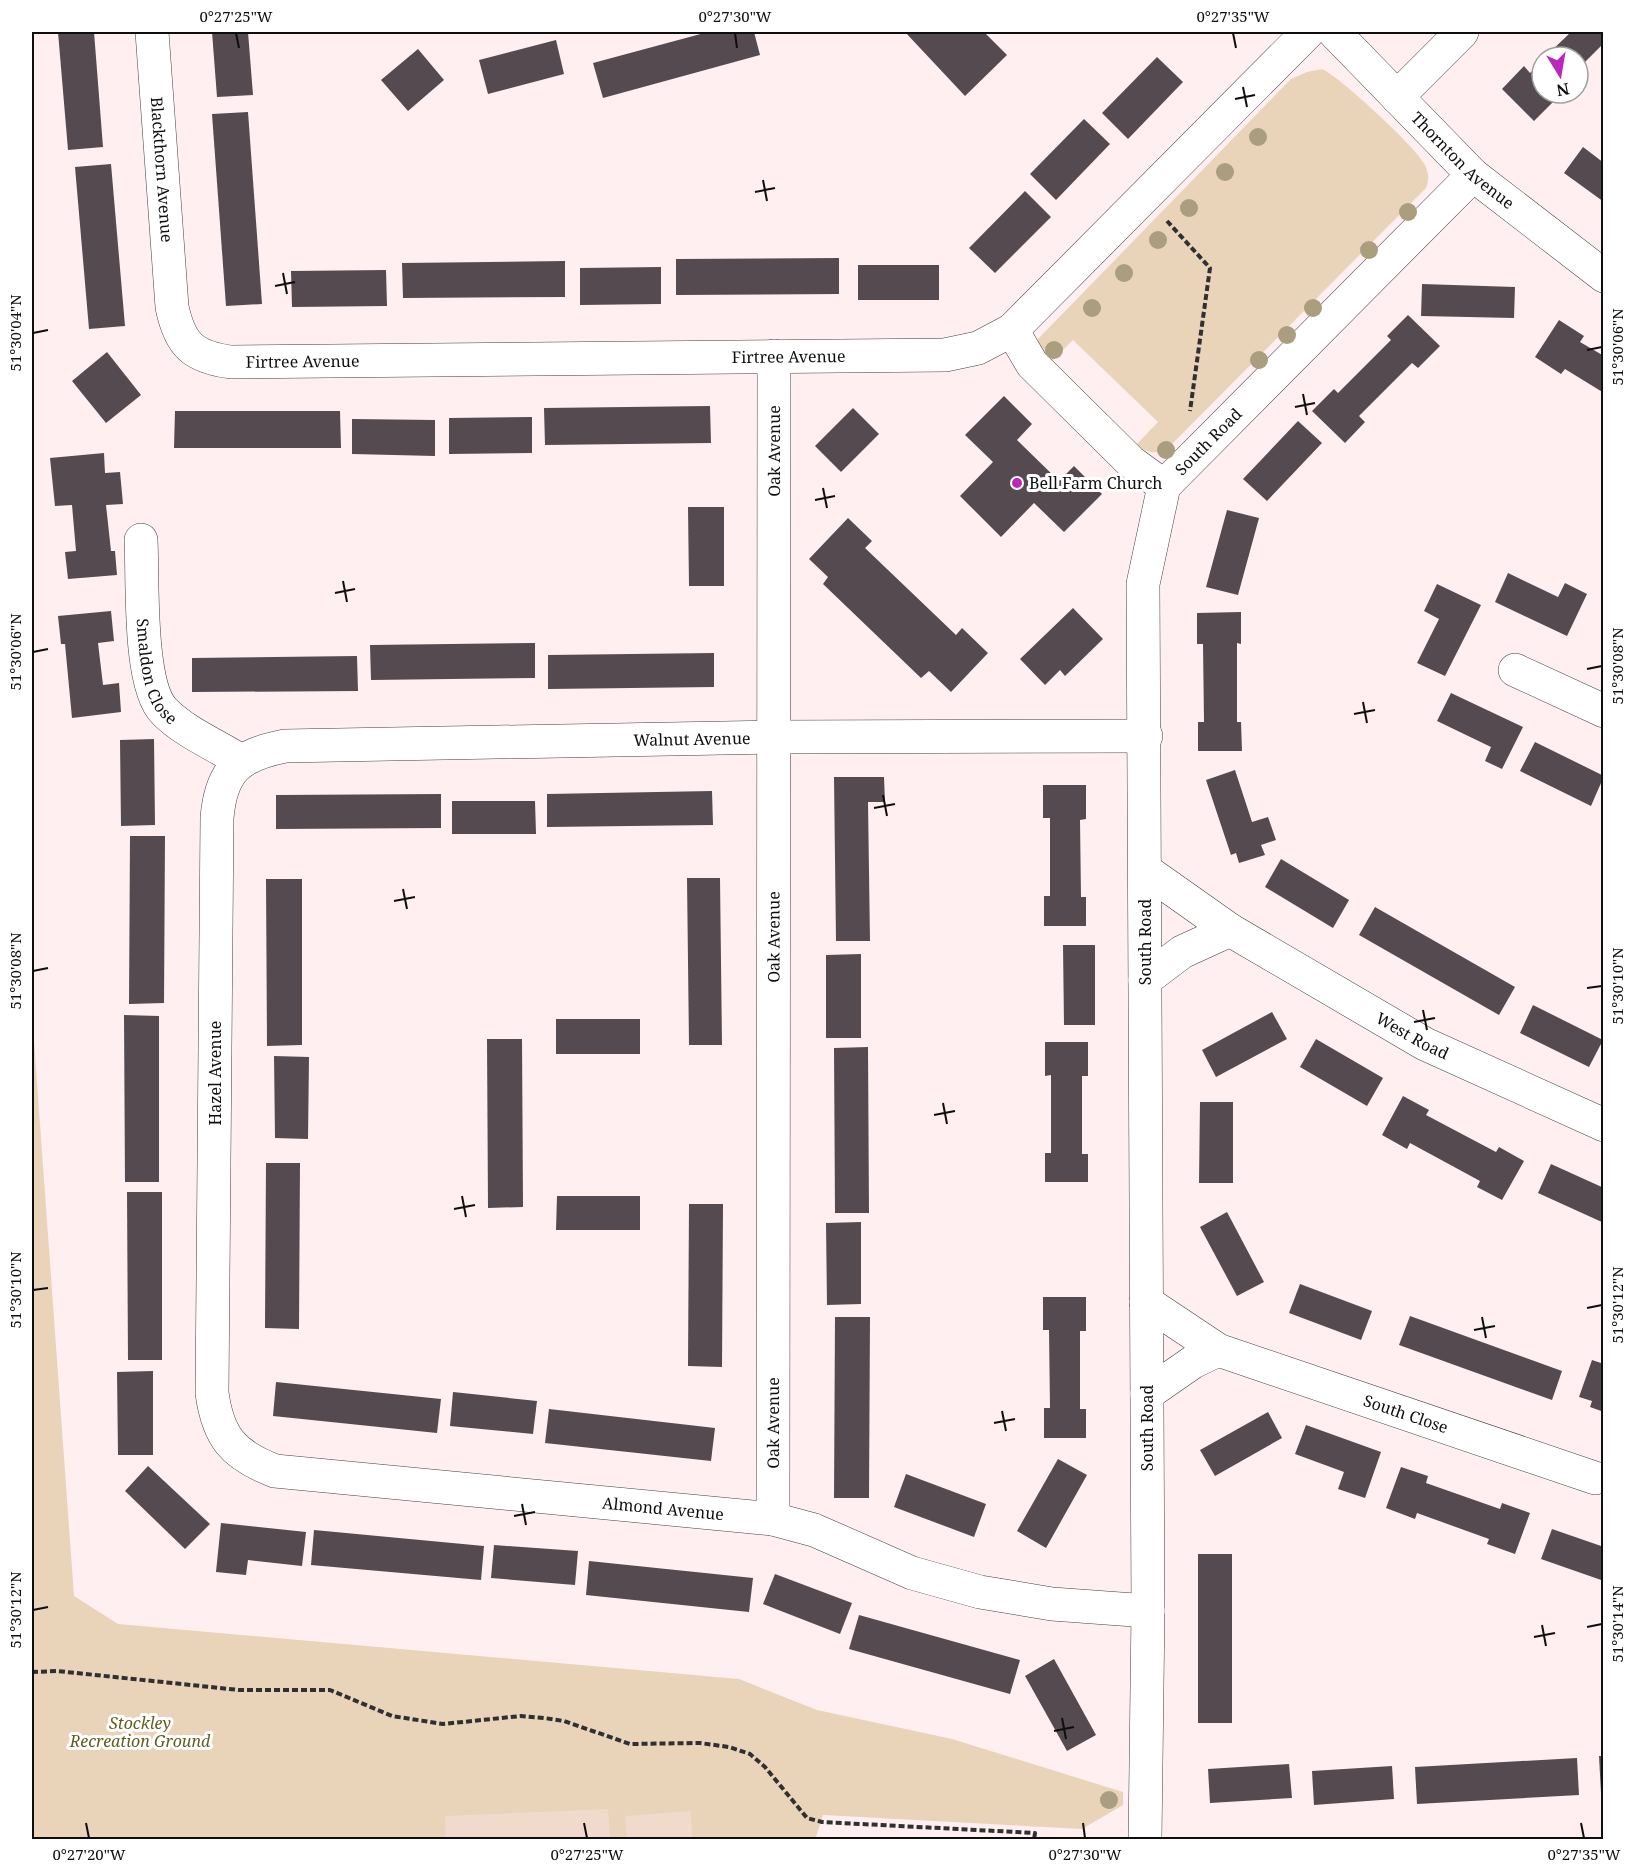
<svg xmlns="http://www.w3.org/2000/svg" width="1635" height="1871" font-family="'Noto Serif',serif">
<rect width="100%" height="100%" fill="#ffeff1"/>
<g fill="#e9d3b9">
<path d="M1322,69c18,8 95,79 103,96 4,8 4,15 1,23l-255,257c-13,10 -22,9 -35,0l22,-23 -85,-82 -22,22 -12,-13 -2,-9 254,-261 16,-7z"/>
<path d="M32,1013l42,583 44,28 621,55 78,31 135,29 171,53v13l-41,24 -259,-14 -8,25 -783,-1z"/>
</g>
<g fill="#f0dacb">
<path d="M608,1809l2,30h-164l-1,-23z"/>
<path d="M691,1811l1,28h-65l-2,-23z"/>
</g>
<g fill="#564a51">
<path d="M58,32h36l9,115 -35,3z"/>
<path d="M212,32h36l5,63 -36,2z"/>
<path d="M708,32h46l6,23 -157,43 -10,-35z"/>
<path d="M905,32h79l23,23 -42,41z"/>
<path d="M1571,32h33v11l-26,26v-12h-33z"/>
<path d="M556,40l8,34 -76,20 -9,-34z"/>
<path d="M418,49l26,31 -36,31 -27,-31z"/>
<path d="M1157,57l26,25 -55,57 -26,-26z"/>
<path d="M1542,61v32h13l-2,2 3,4 -22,22 -32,-32 22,-23 6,7z"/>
<path d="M248,112l14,192 -36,2 -14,-192z"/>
<path d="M1084,119l26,25 -54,56 -26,-26z"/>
<path d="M1583,147l21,16v39l-40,-29z"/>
<path d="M111,164l14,162 -36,3 -14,-162z"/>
<path d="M1025,191l26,26 -56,56 -26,-25z"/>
<path d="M839,258v36l-163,1v-36z"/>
<path d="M565,261v36l-162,1 -1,-35z"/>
<rect x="858" y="265" width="81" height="35"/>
<path d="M661,267v37l-81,1v-37z"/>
<path d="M386,270l1,36 -95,1 -1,-36z"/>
<path d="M1422,284l93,3 -1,31 -93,-2z"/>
<path d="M1408,315l32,31 -22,22 -6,-5 -53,53 6,6 -20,21 -33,-32 22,-22 4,4 53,-53 -4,-4z"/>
<path d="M1559,320l25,16 -4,6 24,14v37l-39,-24 -4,5 -26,-17z"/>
<path d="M107,352l34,43 -35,28 -34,-42z"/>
<path d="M1004,396l28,28 -15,16 42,41 15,-15 28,28 -38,38 -30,-29 -33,34 -41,-41 33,-34 -28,-27z"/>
<path d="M710,406l1,37 -166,2 -1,-37z"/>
<path d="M853,408l26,26 -38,38 -26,-26z"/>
<path d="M175,411h165l1,37h-167z"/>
<path d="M532,417v36l-83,1v-36z"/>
<path d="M352,419l83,1v36l-83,-2z"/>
<path d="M1298,421l24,22 -55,58 -24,-22z"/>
<path d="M104,453l1,20 15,-1 3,32 -17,1 5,46h4l2,24 -49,4 -3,-27 11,-1 -4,-46 -17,1 -5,-48z"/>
<path d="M688,507h36v79h-35z"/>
<path d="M1227,510l32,8 -21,77 -32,-8z"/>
<path d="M848,518l24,23 -7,7 91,87 6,-7 26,25 -37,39 -22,-21 -8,7 -98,-94 5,-7 -19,-18z"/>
<path d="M1508,573l50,24 7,-14 22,11 -20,42 -72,-34z"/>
<path d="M1437,584l44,21 -36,71 -28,-13 22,-44 -15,-8z"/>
<path d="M1073,608l30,31 -38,37 -5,-6 -15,15 -25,-26z"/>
<path d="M111,611l3,30 -16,2 5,42 16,-2 2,29 -49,6 -7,-74h-4l-3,-28z"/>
<path d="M1241,612v32l-4,-1v79h4l1,29h-44v-29h6l-1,-78h-6v-31z"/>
<path d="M535,643v35l-164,2 -1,-35z"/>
<path d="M714,653v34l-166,2v-34z"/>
<path d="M357,656l1,35 -166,1v-34z"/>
<path d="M1451,693l72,34 -21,42 -17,-8 6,-14 -54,-26z"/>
<path d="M154,739l1,86 -34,1 -1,-86z"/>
<path d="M1535,742l69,34 -13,30 -71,-35z"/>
<path d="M1235,770l17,52 16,-5 8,23 -15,5 4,10 -26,8 -3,-10 -5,2 -25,-75z"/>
<path d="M834,777h50l1,25h-17l2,139h-34z"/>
<path d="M1043,785h43v34l-6,1 1,77h5v29h-42v-30h6v-78h-7z"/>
<path d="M712,791l1,34 -166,2v-33z"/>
<path d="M441,794v34l-165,1v-34z"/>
<path d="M452,801h83l1,33h-84z"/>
<path d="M130,836h35l-1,167 -35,1z"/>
<path d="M1281,859l68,41 -16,28 -68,-41z"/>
<path d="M687,878h33l2,167h-33z"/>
<path d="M266,879h36v166l-35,1z"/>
<path d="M1375,907l140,80 -16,28 -140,-80z"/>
<path d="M1063,945h32v80h-31z"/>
<path d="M861,954v84h-35v-83z"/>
<path d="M1533,1005l70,35 -14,27 -69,-34z"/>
<path d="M1272,1012l15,27 -71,38 -14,-27z"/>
<path d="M124,1015l35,1v166h-34z"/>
<rect x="556" y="1019" width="84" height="35"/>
<path d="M487,1039h35l1,168 -35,1z"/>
<path d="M1316,1039l67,39 -16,28 -67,-39z"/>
<path d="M1045,1042h43v34h-6v78h6v28h-43v-29h6v-78l-6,1z"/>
<path d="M868,1047l1,166h-34l-1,-165z"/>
<path d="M274,1056l35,1 -1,82 -33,-1z"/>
<path d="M1403,1096l26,14 -3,5 70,37 3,-5 25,14 -22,39 -25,-13 3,-6 -70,-38 -3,6 -25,-14z"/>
<path d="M1200,1102h33v81h-34z"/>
<path d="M266,1163h34l-1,166 -34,-1z"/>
<path d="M1551,1164l53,24v35l-66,-30z"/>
<path d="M127,1192h35v168h-34z"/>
<path d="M557,1196h83v34h-84z"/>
<path d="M689,1204h34l-1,163 -34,-1z"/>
<path d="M1227,1212l37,70 -27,14 -37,-69z"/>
<path d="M861,1222v82l-34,1 -1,-82z"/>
<path d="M1300,1284l72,27 -11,29 -72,-27z"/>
<path d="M1043,1297h43v34h-6v78h6v29h-42v-30h6l-1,-78h-6z"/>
<path d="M1410,1316l152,55 -10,29 -153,-55z"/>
<path d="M835,1317h35l-1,181h-35z"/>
<path d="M1592,1360l12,4v48l-14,-5 2,-6 -13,-4z"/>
<path d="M153,1371v84h-35l-1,-83z"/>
<path d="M276,1382l165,17 -4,34 -164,-17z"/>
<path d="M453,1392l84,9 -4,33 -83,-8z"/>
<path d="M549,1409l166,19 -4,33 -166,-18z"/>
<path d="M1268,1412l14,26 -67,38 -15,-26z"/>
<path d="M1306,1425l75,27 -16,46 -27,-9 6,-17 -49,-18z"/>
<path d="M1058,1459l29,16 -41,73 -29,-17z"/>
<path d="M148,1466l62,58 -25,25 -60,-58z"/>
<path d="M1401,1467l27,9 -2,7 74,26 2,-6 28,10 -15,41 -28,-10 2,-5 -72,-26 -2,6 -29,-11z"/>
<path d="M906,1474l80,30 -12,33 -80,-30z"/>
<path d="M221,1523l85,9 -4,34 -54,-6 -2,15 -30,-3z"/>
<path d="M1552,1529l52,18v34l-63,-22z"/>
<path d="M314,1530l170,16 -3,34 -170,-15z"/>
<path d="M494,1545l84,6 -3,34 -84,-7z"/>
<rect x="1198" y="1554" width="34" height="169"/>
<path d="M589,1561l164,17 -4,34 -163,-17z"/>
<path d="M775,1574l77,29 -12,31 -77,-30z"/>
<path d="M859,1615l161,45 -10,34 -161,-45z"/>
<path d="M1054,1659l42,76 -29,16 -42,-75z"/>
<path d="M1599,1756h5v37h-3z"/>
<path d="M1577,1758l2,37 -162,9 -2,-37z"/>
<path d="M1289,1764l3,34 -82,5 -2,-34z"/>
<path d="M1392,1766l2,33 -80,6 -2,-34z"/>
</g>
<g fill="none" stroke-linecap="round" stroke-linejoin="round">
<g stroke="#414141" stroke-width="34">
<g id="street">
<path id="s1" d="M152,32l20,275c8,38 21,50 59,55l714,-7 33,-7 34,-18 296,-298"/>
<path id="s2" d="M1334,32l139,143 131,101"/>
<path d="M1397,97l65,-65"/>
<path d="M1012,330l20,34 99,98 33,24"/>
<path id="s3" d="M141,540c2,38 -3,145 23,171 20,21 52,34 77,50"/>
<path d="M1515,670l89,41"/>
<path id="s4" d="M1146,736l-372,1 -489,9c-46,9 -64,24 -68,72l-5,575c6,44 21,62 63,78l498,48 41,11 98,43 68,19 72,12 96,7"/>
<path id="s5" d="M1145,870l85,60 195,114 179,81"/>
<path d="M1145,980l37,-28 48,-22"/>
<path id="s6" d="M1146,1302l72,48 377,128"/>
<path d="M1147,1394l46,-32 25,-12"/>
<path id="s7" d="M773,1519l1,-1163"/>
<path id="s8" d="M1145,1840l3,-229 -5,-1027 21,-98 309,-311"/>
</g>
</g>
<g stroke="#303030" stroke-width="4" stroke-dasharray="6 3" stroke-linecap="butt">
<path d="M1167,221l43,47 -20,143"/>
<path d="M32,1672l25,-1 182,19h91l62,26 51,8 78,-8 23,2 20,3 66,23 70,-1 29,4 21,7 15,13 42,51 15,4 213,11 -1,7"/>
</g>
<use href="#street" stroke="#fff" stroke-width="33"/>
</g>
<g fill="#aa9e7e">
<circle cx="1258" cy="137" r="9"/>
<circle cx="1225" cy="172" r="9"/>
<circle cx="1189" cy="208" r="9"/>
<circle cx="1408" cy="212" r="9"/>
<circle cx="1158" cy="240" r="9"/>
<circle cx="1369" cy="250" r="9"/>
<circle cx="1124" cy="273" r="9"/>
<circle cx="1092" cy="308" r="9"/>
<circle cx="1313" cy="308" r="9"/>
<circle cx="1287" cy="335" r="9"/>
<circle cx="1054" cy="350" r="9"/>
<circle cx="1259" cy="360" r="9"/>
<circle cx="1166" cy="450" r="9"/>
<circle cx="1109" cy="1800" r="9"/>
</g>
<path fill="none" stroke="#0e0e0e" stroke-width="2" d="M236,33l3,15M735,33l2,15M1233,33l3,15M1243,87l4,20M1235,99l20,-4M763,180l4,21M755,192l20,-4M283,273l4,21M275,286l20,-4M33,333l15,-3M1587,350l15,-3M1303,394l4,21M1295,407l20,-4M823,488l4,20M815,500l20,-4M343,581l4,21M335,593l20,-4M33,652l15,-3M1587,669l15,-3M1363,702l4,21M1354,714l21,-4M883,795l4,21M874,808l21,-4M403,889l4,20M394,901l21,-4M33,971l15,-3M1587,988l15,-2M1423,1010l4,20M1414,1022l21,-4M943,1103l4,21M934,1115l21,-4M462,1196l4,21M454,1209l21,-4M33,1290l15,-2M1587,1308l15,-3M1482,1317l4,21M1474,1330l21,-4M1002,1411l4,20M994,1423l21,-4M522,1504l4,21M514,1516l21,-4M33,1610l15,-3M1542,1625l4,21M1587,1627l15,-3M1534,1637l21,-4M1062,1718l4,21M1054,1731l20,-4M86,1823l3,15M584,1823l3,15M1083,1823l2,15M1581,1823l3,15"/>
<circle fill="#bc27bb" stroke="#fff" stroke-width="2" cx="1017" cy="483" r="6"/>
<g text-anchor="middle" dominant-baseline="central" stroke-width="6" stroke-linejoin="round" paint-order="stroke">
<g font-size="16" fill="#0e0e0e" stroke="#fff">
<text stroke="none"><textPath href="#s2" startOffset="182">Thornton Avenue</textPath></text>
<text stroke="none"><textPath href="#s1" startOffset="138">Blackthorn Avenue</textPath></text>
<text stroke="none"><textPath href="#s1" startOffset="922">Firtree Avenue</textPath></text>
<text stroke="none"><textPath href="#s1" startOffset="436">Firtree Avenue</textPath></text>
<text stroke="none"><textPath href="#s8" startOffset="1419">South Road</textPath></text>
<text stroke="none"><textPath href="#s7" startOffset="1068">Oak Avenue</textPath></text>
<text stroke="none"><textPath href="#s3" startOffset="134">Smaldon Close</textPath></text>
<text transform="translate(692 739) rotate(-1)">Walnut Avenue</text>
<text stroke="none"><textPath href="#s7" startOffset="582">Oak Avenue</textPath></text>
<text transform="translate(1145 942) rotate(-90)">South Road</text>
<text stroke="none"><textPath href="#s5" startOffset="315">West Road</textPath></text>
<text transform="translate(215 1073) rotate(-90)">Hazel Avenue</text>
<text stroke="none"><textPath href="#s6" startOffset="285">South Close</textPath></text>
<text stroke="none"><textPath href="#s7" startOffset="96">Oak Avenue</textPath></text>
<text transform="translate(1147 1428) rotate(-90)">South Road</text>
<text stroke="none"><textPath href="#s4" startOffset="2043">Almond Avenue</textPath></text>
</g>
<g font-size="16" fill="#0e0e0e" stroke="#fff" text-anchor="start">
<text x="1029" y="483">Bell Farm Church</text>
</g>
<g font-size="16" font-style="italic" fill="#655b1f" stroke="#fff">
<text x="140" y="1723">Stockley<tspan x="140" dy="18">Recreation Ground</tspan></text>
</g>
</g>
<rect width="1635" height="1871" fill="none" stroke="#ffffff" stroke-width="66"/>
<g transform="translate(1560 75) rotate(169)"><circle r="28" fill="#ffffff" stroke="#9f9f9f" stroke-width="1.5"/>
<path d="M0-4.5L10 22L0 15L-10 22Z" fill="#bc27bb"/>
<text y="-9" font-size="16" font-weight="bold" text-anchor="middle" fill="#0e0e0e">N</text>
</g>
<rect x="33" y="33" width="1569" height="1805" fill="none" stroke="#0e0e0e" stroke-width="2"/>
<g font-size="15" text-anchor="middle" fill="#0e0e0e">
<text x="236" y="22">0°27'25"W</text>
<text x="735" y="22">0°27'30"W</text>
<text x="1233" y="22">0°27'35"W</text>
<text transform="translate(16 333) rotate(-90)" y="5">51°30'04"N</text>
<text transform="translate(1618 347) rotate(-90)" y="5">51°30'06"N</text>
<text transform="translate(16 652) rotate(-90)" y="5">51°30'06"N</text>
<text transform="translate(1618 666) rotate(-90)" y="5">51°30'08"N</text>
<text transform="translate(16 971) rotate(-90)" y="5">51°30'08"N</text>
<text transform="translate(1618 986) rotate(-90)" y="5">51°30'10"N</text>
<text transform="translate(16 1290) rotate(-90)" y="5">51°30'10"N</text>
<text transform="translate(1618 1305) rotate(-90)" y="5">51°30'12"N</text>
<text transform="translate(16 1610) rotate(-90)" y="5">51°30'12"N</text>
<text transform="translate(1618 1624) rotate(-90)" y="5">51°30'14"N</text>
<text x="89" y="1860">0°27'20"W</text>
<text x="587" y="1860">0°27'25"W</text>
<text x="1085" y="1860">0°27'30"W</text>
<text x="1584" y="1860">0°27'35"W</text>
</g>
</svg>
